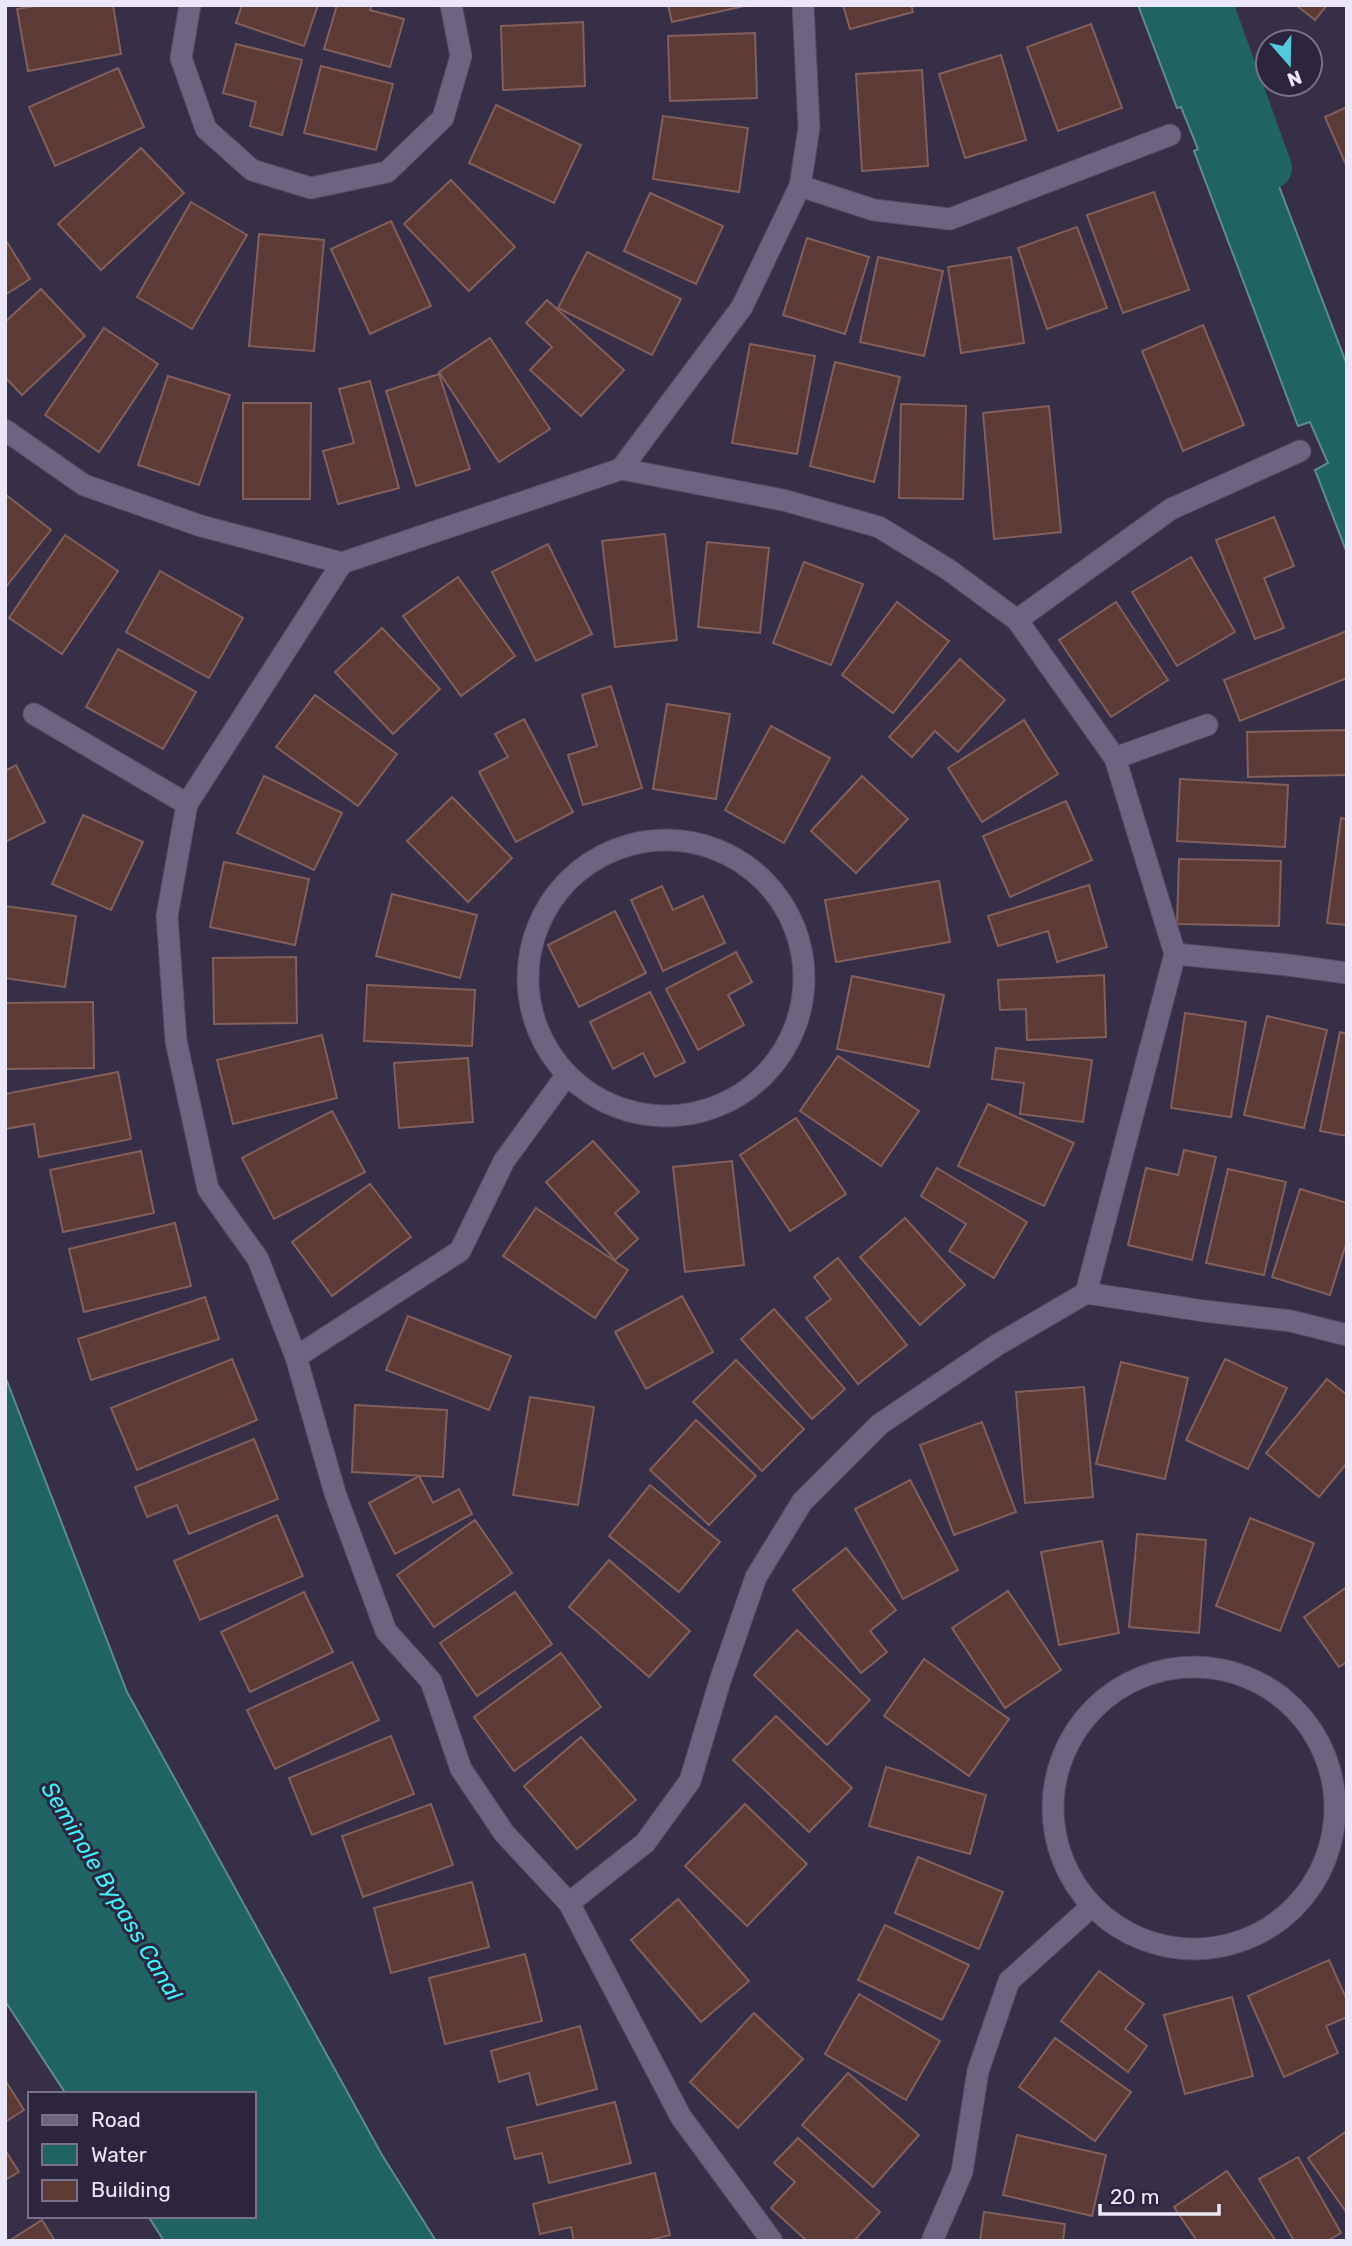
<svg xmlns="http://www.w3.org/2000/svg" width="1352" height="2246" font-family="Rubik,sans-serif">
<rect width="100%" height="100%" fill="#372e48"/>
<g fill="#206365" stroke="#5d8b91" stroke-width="2">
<path d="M1138,5h72l137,360v188l-32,-83 13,-7 -18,-41 -12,4 -104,-275 4,-2 -17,-42 -4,1z"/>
<path d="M5,1376l122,316 255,463 54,86h-272l-16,-25h106v-122h-188l-61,-93z"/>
</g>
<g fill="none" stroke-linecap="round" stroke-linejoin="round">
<path stroke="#206365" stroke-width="42" d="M1212,5l59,163"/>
</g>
<g fill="#5c3b36" stroke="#825f5a" stroke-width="2">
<path d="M41,5h72l8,49 -93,17 -11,-62z"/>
<path d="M242,5h76l-14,41 -68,-23z"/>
<path d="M337,5h35l-2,5 34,9 -14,48 -66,-18z"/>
<path d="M668,5h81l-77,17z"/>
<path d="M843,5h68l2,7 -63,17z"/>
<path d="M1296,5h31l-12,15z"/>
<path d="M583,22l2,64 -82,4 -2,-64z"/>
<path d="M1091,24l31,84 -64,23 -31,-84z"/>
<path d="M755,33l2,65 -87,3 -2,-65z"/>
<path d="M236,44l66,16 -20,75 -32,-9 6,-24 -33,-9z"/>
<path d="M1001,55l25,85 -61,18 -26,-84z"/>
<path d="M321,66l72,18 -17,66 -72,-17z"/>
<path d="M118,68l26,59 -89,39 -26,-59z"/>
<path d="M922,70l6,96 -66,5 -6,-97z"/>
<path d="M496,105l85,40 -27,58 -85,-40z"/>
<path d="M1347,107v60l-22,-50z"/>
<path d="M663,116l85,12 -9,64 -86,-13z"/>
<path d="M141,148l43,45 -83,77 -43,-46z"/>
<path d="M451,180l64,67 -46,44 -65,-67z"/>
<path d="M1154,192l35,98 -66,23 -36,-98z"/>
<path d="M650,193l73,33 -27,58 -72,-33z"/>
<path d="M191,202l56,33 -55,94 -55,-32z"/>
<path d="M391,221l40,85 -61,28 -39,-85z"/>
<path d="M1077,227l30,81 -60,21 -29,-81z"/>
<path d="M259,234l65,6 -10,111 -65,-5z"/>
<path d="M807,238l62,19 -24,77 -62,-19z"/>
<path d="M5,239l25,40 -25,16z"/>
<path d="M587,252l94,47 -29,56 -94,-47z"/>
<path d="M878,257l65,14 -19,85 -64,-14z"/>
<path d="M1011,257l13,86 -63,10 -13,-86z"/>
<path d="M41,289l44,47 -63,59 -17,-18v-55z"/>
<path d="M547,300l77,70 -43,46 -51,-46 22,-23 -26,-24z"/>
<path d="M1203,325l41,100 -61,26 -41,-100z"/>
<path d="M104,328l54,36 -59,88 -54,-37z"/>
<path d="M490,338l60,91 -51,33 -60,-90z"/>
<path d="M750,344l65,12 -18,98 -65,-11z"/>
<path d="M835,362l65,15 -26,105 -64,-16z"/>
<path d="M439,374l31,95 -54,17 -30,-95z"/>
<path d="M168,376l62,19 -31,90 -61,-20z"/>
<path d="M370,381l29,107 -61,16 -15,-53 31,-8 -15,-54z"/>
<path d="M243,403h68l-1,96h-67z"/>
<path d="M901,404l65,2 -3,93 -64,-1z"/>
<path d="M1049,406l12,126 -67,7 -11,-126z"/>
<path d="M5,494l46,36 -46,58z"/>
<path d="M1274,517l20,49 -30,12 20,50 -29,11 -39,-99z"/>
<path d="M665,534l12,106 -62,7 -13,-106z"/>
<path d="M65,535l53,36 -56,83 -53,-36z"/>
<path d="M707,542l62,6 -9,85 -62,-6z"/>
<path d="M548,544l44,90 -56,27 -44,-89z"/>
<path d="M1191,557l44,75 -58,34 -45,-74z"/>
<path d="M804,562l59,22 -32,81 -58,-22z"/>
<path d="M160,571l83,47 -34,60 -83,-46z"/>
<path d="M458,577l57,79 -54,40 -58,-80z"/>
<path d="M897,602l52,39 -56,72 -51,-38z"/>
<path d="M1116,602l52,78 -57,37 -52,-77z"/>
<path d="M382,628l58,61 -47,45 -58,-62z"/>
<path d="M1347,631v47l-107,43 -16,-41z"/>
<path d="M118,649l78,43 -33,57 -77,-42z"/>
<path d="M960,659l45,41 -47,52 -23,-21 -23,26 -23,-20z"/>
<path d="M611,686l31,102 -59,17 -15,-50 29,-9 -15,-51z"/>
<path d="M315,695l82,59 -39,52 -82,-59z"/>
<path d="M667,704l63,10 -14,85 -63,-10z"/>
<path d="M524,719l49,93 -57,30 -37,-70 29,-15 -13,-23z"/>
<path d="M1024,720l34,54 -76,48 -34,-54z"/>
<path d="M771,726l59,32 -46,85 -59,-33z"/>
<path d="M1347,730v45l-99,2 -1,-45z"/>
<path d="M16,765l29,57 -40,20v-71z"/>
<path d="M264,776l78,37 -28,57 -77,-37z"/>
<path d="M862,776l46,43 -52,54 -45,-42z"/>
<path d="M1180,779l108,6 -3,62 -108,-6z"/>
<path d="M452,797l60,61 -44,44 -61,-61z"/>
<path d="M1066,801l26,59 -82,37 -27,-61z"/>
<path d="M83,815l60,27 -32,68 -59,-26z"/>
<path d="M1341,818l6,1v106l-20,-2z"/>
<path d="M1179,859l102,2 -2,65 -102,-2z"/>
<path d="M224,862l85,17 -14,66 -85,-18z"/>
<path d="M939,881l11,61 -114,20 -11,-62z"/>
<path d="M1089,885l18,62 -50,15 -9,-31 -50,15 -10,-30z"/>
<path d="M662,886l11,24 30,-14 22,47 -62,28 -32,-71z"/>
<path d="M392,894l85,21 -17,63 -84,-22z"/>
<path d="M5,906l71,10 -11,71 -60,-9z"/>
<path d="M615,911l31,62 -67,34 -31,-62z"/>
<path d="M736,952l16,30 -24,13 16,30 -46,25 -32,-61z"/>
<path d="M296,957l1,66 -83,1 -1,-66z"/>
<path d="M1104,975l2,62 -79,3 -1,-31 -26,1 -2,-30z"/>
<path d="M852,976l92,19 -15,72 -92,-18z"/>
<path d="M367,985l108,5 -3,56 -108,-5z"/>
<path d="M650,992l35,70 -30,15 -12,-24 -30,16 -23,-47z"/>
<path d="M93,1002l1,66 -89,1v-66z"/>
<path d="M1185,1013l61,9 -15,95 -60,-9z"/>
<path d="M1267,1016l60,14 -23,98 -60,-13z"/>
<path d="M1340,1032l7,2v102l-27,-5z"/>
<path d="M322,1035l15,63 -104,26 -16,-64z"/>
<path d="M996,1048l96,12 -9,62 -63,-8 4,-31 -32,-4z"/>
<path d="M838,1056l81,55 -38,55 -81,-55z"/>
<path d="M468,1058l5,64 -74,6 -5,-65z"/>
<path d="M118,1072l13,67 -92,18 -5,-33 -29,5v-35z"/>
<path d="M988,1104l86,39 -30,63 -86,-40z"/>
<path d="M332,1111l33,61 -91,47 -32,-61z"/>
<path d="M796,1118l50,76 -56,37 -50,-76z"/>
<path d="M593,1141l46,51 -24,21 23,26 -23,21 -69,-78z"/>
<path d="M1184,1150l32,7 -24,103 -64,-15 18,-77 32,7z"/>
<path d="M141,1151l13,62 -91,19 -13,-62z"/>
<path d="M732,1161l12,104 -59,7 -12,-105z"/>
<path d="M937,1168l90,54 -33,56 -45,-27 17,-27 -45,-28z"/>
<path d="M1228,1169l58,13 -22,93 -58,-12z"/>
<path d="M370,1184l41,53 -79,59 -40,-54z"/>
<path d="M1300,1189l47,14v38l-17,54 -58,-18z"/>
<path d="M536,1208l92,62 -33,48 -92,-62z"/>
<path d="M905,1218l60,67 -45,40 -60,-68z"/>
<path d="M175,1223l16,63 -107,26 -15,-63z"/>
<path d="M838,1258l69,87 -49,39 -52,-66 25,-19 -17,-22z"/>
<path d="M682,1296l31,56 -67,37 -31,-57z"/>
<path d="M205,1297l14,42 -128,41 -13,-41z"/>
<path d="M774,1309l71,80 -33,30 -71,-80z"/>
<path d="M408,1316l103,40 -22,54 -103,-40z"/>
<path d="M232,1359l25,61 -120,50 -26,-62z"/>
<path d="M1225,1359l62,29 -39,81 -62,-29z"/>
<path d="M736,1360l68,69 -42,42 -69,-69z"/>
<path d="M1121,1362l67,16 -23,101 -69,-15z"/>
<path d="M1327,1379l20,16v68l-28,34 -53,-44z"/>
<path d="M1084,1387l9,110 -68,6 -9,-111z"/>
<path d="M530,1397l64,10 -16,98 -65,-10z"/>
<path d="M355,1405l92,5 -4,67 -91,-5z"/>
<path d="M696,1420l60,56 -47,49 -59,-55z"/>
<path d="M982,1422l34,90 -62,23 -34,-90z"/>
<path d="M254,1439l24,60 -89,35 -12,-29 -30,12 -12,-30z"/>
<path d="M419,1476l14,27 26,-14 13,25 -77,40 -26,-51z"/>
<path d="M910,1480l48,90 -55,29 -48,-90z"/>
<path d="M650,1485l70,57 -41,50 -70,-56z"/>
<path d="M277,1515l26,61 -103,44 -26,-59z"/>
<path d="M1250,1518l64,25 -34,88 -64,-25z"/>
<path d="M475,1520l37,53 -78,54 -37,-52z"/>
<path d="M1137,1534l69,6 -7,93 -70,-6z"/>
<path d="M1102,1541l17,92 -60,12 -18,-93z"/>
<path d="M846,1548l50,62 -26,21 17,21 -26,21 -68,-83z"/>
<path d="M609,1560l81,71 -41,46 -80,-70z"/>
<path d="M1347,1587v75l-8,5 -35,-50z"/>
<path d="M1008,1591l53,79 -56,38 -53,-80z"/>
<path d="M304,1592l29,60 -83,40 -29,-60z"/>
<path d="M515,1592l37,52 -75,52 -37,-53z"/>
<path d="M797,1630l73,70 -43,45 -73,-70z"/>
<path d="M561,1653l40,54 -87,64 -40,-54z"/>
<path d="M924,1659l85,60 -40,57 -85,-60z"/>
<path d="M352,1662l27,58 -104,49 -28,-59z"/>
<path d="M776,1716l76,72 -43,44 -76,-72z"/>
<path d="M391,1736l23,58 -102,41 -23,-57z"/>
<path d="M581,1737l55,63 -59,49 -53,-63z"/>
<path d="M886,1767l100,28 -16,59 -101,-28z"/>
<path d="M431,1804l22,61 -90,32 -21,-61z"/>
<path d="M745,1804l62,60 -60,62 -62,-60z"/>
<path d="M918,1857l85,35 -24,57 -84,-36z"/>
<path d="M472,1882l17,65 -98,26 -17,-65z"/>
<path d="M678,1899l71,82 -48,41 -70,-82z"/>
<path d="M885,1925l84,40 -27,55 -84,-40z"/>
<path d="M525,1954l17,67 -97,23 -16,-66z"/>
<path d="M1329,1960l18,40v17l-21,9 12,27 -54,24 -36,-81z"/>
<path d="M1099,1971l45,33 -19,25 22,17 -19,26 -67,-51z"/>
<path d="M859,1994l81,47 -34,59 -81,-46z"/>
<path d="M1232,1997l21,79 -68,18 -21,-79z"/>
<path d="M754,2013l49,46 -65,69 -48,-46z"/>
<path d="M580,2026l17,63 -60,16 -8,-32 -30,9 -8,-31z"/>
<path d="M1055,2038l76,54 -36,49 -76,-54z"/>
<path d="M848,2073l71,62 -46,52 -71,-62z"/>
<path d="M5,2080l19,30 -19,12z"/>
<path d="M615,2102l16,61 -82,20 -7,-30 -27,6 -8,-31z"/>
<path d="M1347,2131v82l-39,-55z"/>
<path d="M1017,2135l89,20 -14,61 -89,-21z"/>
<path d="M798,2138l82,74 -26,29h-47l-36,-33 24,-26 -21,-19z"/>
<path d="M5,2150l14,22 -14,8z"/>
<path d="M1298,2157l43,76 -14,8h-33l-35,-62z"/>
<path d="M1227,2171l49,70h-79l-23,-34z"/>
<path d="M655,2173l15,62 -23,6h-73l-3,-14 -31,7 -7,-30z"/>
<path d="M984,2212l81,12 -2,17h-83z"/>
<path d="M42,2220l13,21h-46z"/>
</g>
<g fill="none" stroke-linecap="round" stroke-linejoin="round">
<g stroke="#544c63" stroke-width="23">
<g id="minor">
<path d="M190,5l-9,53 25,71 46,41 59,18 76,-16 56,-54 18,-62 -10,-51"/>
<path d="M800,186l74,24 76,9 220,-84"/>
<path d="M5,430l79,55 117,41 141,37"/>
<path d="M621,469l121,-162 58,-121 9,-58 -6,-123"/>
<path d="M1017,620l154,-111 129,-58"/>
<path d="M34,714l153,90"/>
<path d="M1115,758l92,-33"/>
<circle cx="666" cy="978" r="138"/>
<path d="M1175,954l113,11 59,8"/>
<path d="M296,1357l164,-106 44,-90 62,-85"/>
<circle cx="1194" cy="1808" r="141"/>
<path d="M569,1903l76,-60 45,-62 30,-100 36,-104 46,-75 78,-78 117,-79 89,-52 118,18 87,10 56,14"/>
<path d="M772,2241l-91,-124 -112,-214 -65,-70 -43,-64 -30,-88 -45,-50 -51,-138 -39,-136 -38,-98 -50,-70 -32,-148 -9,-125 20,-112 155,-241 279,-94 162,31 96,27 70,43 68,50 98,138 60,196 -89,339"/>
<path d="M932,2241l30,-69 16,-101 31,-90 82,-74"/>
</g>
</g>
<use href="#minor" stroke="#6d6481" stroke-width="21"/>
</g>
<g text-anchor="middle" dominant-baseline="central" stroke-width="6" stroke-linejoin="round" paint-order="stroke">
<g font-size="23" font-style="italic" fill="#3cf4fb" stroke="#2d243e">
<text transform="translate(112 1891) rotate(59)">Seminole Bypass Canal</text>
</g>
</g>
<rect width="1352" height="2246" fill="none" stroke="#ece7f8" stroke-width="14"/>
<rect x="28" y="2092" width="228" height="126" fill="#2d243e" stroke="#797288" stroke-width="2"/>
<rect x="42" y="2115" width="35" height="10" fill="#6d6481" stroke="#797288" stroke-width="2"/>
<text x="91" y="2127" font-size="21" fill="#ece7f8">Road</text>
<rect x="42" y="2144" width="35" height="21" fill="#206365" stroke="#797288" stroke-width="2"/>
<text x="91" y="2162" font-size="21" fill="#ece7f8">Water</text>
<rect x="42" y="2180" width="35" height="21" fill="#5c3b36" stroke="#797288" stroke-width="2"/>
<text x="91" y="2197" font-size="21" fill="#ece7f8">Building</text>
<g transform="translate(1289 63) rotate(160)"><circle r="33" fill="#2d243e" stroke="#797288" stroke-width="2"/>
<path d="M0-5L12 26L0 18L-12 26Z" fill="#53cadc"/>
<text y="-10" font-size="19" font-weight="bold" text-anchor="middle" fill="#ece7f8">N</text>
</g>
<path d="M1100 2204v10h119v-10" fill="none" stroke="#ece7f8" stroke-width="3.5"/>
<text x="1110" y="2204" font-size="21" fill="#ece7f8" stroke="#2d243e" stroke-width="5" paint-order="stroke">20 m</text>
</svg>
